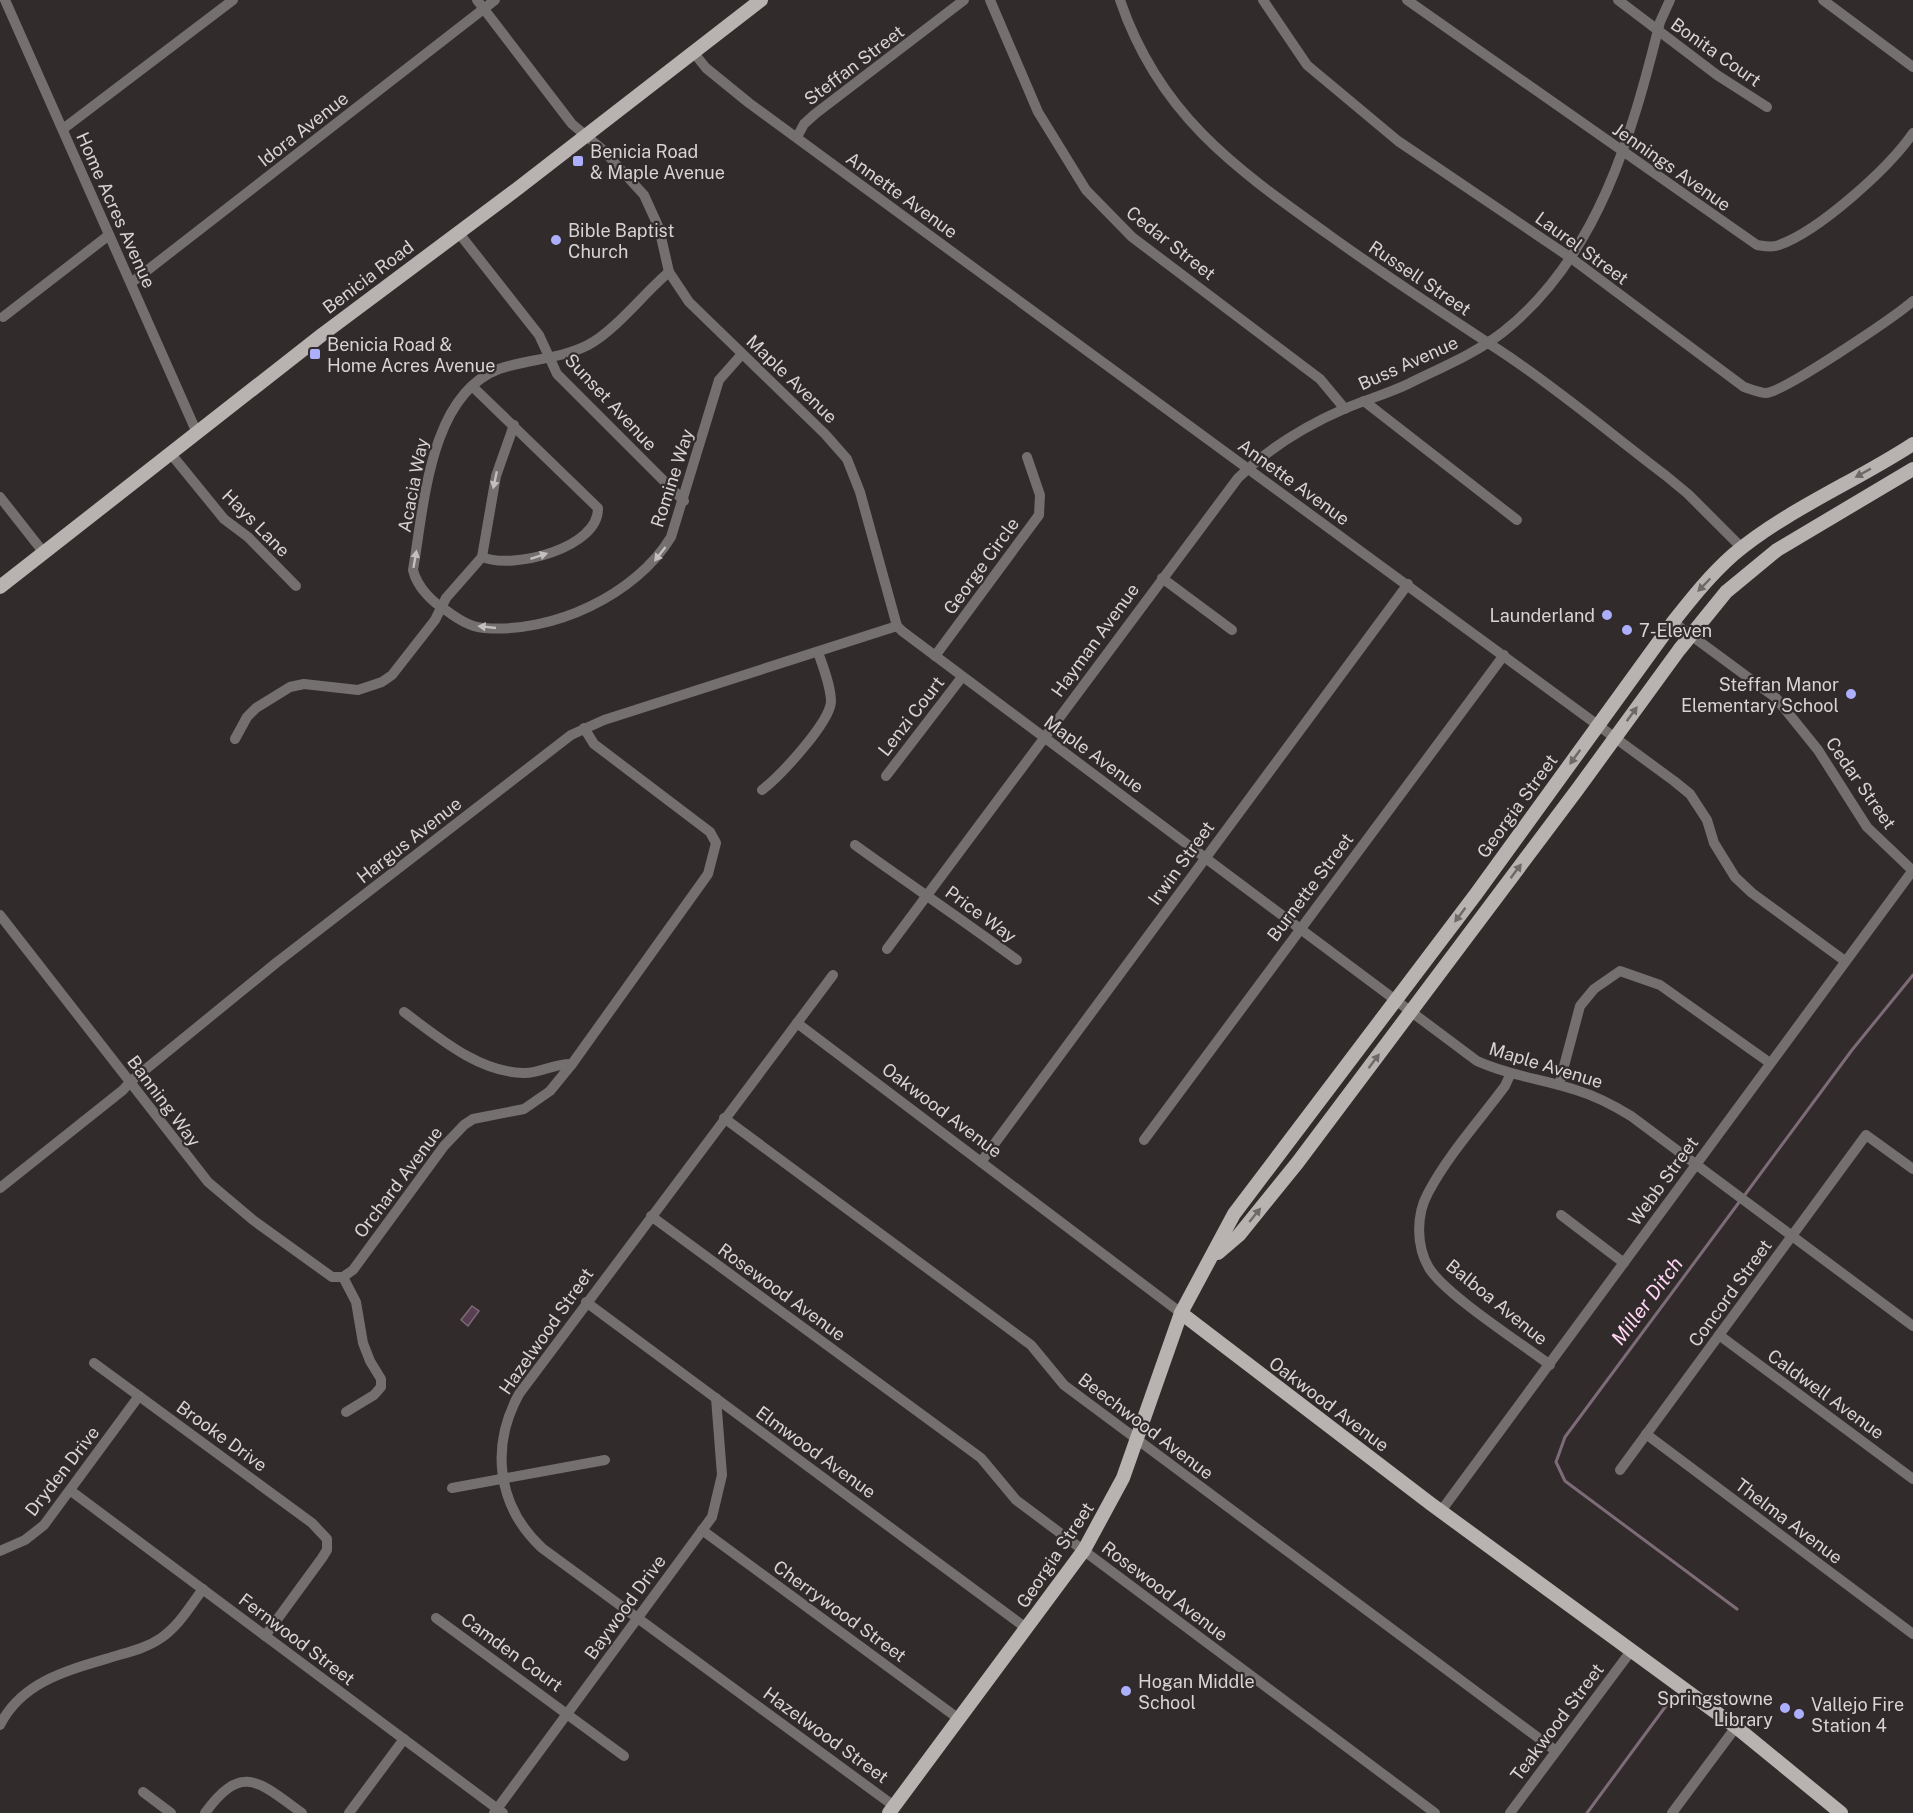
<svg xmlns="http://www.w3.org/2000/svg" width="1913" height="1813" font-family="'Public Sans',sans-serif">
<rect width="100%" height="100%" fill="#312b2c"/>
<path fill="#573e50" stroke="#7e6b78" stroke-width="1.5" d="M472,1306l7,5 -11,15 -7,-6z"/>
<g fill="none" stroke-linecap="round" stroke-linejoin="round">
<g stroke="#7e6b78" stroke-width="3">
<path d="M1744,1196l108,-146 61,-75"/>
<path d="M1737,1609l-172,-128 -9,-19 9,-25 175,-236"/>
<path d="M1587,1813l84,-114"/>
</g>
<g stroke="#73706f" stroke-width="10">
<path d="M5,0l192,433"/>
<path d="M477,0l95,124 30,25 42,46 15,33 10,44 20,30 136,132 22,25 13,33 37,134 5,5 575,430c33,15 66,18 99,29 20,6 37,15 55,26l282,210"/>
<path d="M990,0l48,112 48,78 46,47 188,142 25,30"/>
<path d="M1120,0c39,115 115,168 209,235 57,41 115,79 173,117 56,37 109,82 163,123l23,19 54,54"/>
<path d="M1263,0l44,65 91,76 173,117 173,129c6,2 16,6 22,6 18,-1 130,-77 147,-92"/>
<path d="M1407,0l350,245c7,1 15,3 22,0 40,-14 110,-77 134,-112"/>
<path d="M1618,0l99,75 50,32"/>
<path d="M1823,0l90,67"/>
<path d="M694,53l12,15 43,35 925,678 16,13 17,26 7,23 21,34 17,16 93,68"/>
<path d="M63,129l170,-129"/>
<path d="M797,137l7,-13 11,-10 149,-114"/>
<path d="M458,232l81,103 18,39 127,127"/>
<path d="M669,272c-25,21 -53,58 -81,73 -27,14 -60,14 -89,24 -70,26 -75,138 -86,201 4,17 19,32 34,41 11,8 23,16 37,17 68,6 152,-33 187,-91l48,-157 23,-26"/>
<path d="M131,283l364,-283"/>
<path d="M3,317l106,-82"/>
<path d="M473,387l125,121c1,40 -85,62 -116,49"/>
<path d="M1364,401l153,119"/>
<path d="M171,454l53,65 24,18 48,49"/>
<path d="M0,497l44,56"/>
<path d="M1162,578l70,52"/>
<path d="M1673,622l103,76 42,52 49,77 46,44"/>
<path d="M935,656l104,-141 1,-20 -13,-38"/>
<path d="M235,739l12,-22 9,-9 34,-21 14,-3 54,6 24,-8 10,-7 43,-55 11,-22 36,-41 14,-81 18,-51"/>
<path d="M886,776l76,-99"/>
<path d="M762,790c17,-13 67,-66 69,-88 0,-16 -8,-35 -13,-50"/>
<path d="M855,845c54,39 108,75 162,115"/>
<path d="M0,915l208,267 45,38 79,57h11l10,-7 91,-124 20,-21 9,-6 51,-10 26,-18 22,-27 136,-190 8,-31 -6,-11 -116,-88 -10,-16"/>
<path d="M887,949l351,-471c31,-30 67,-52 106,-69 21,-9 43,-15 64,-25 32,-16 67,-30 95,-52 95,-75 129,-198 157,-310l10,-22"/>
<path d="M833,975l-314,419c-29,53 -22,112 23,154l352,258"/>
<path d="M404,1012c34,25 74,60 119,61 17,1 31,-10 49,-9"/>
<path d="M797,1023l384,290"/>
<path d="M1510,1075l-5,11c-26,35 -57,69 -77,107 -12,22 -12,53 1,75 17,27 92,75 121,97"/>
<path d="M1559,1085l21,-79 14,-17 26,-18 40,14 110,78"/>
<path d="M724,1118l307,227 33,40 492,366"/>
<path d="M1144,1140l360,-485"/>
<path d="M981,1162l427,-578"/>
<path d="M0,1188l123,-98 7,-8 146,-119 295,-228 33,-15 293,-94"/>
<path d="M1561,1215l63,48"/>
<path d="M651,1216l330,242 35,42 419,313"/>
<path d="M343,1277l13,25 7,41 7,18 11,18v8l-7,8 -28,17"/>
<path d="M586,1302l440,326"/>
<path d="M1719,1335l194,144"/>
<path d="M94,1363l218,160 15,16v11l-5,8 -57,78"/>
<path d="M1646,1434l267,200"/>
<path d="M1620,1470l246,-335 47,34"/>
<path d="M452,1488l153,-28"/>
<path d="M71,1491l432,322"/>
<path d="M1441,1511l472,-641"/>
<path d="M702,1530l257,189"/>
<path d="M0,1551l25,-11 19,-15 95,-129"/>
<path d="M436,1618l188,138"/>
<path d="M0,1725c23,-46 73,-56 119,-70 14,-4 29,-8 42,-17 18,-12 29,-32 42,-49"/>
<path d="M143,1792l28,21"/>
<path d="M205,1813c37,-51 54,-31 97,0"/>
<path d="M349,1813l55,-74"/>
<path d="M494,1813l218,-296 10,-42 -6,-77"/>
<path d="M1510,1813l121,-162"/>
<path d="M1672,1813l64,-86"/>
</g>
<g stroke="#b8b2b1" stroke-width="14">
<path d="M0,587l323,-253 194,-145 244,-189"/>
<path d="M1218,1253l21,-18 59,-73 279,-372 102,-140 47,-58 51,-42 136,-81"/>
<path d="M1181,1313l250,191 305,223 105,86"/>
<path d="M889,1813l195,-263 39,-72 58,-165 53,-99 242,-320 197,-272c19,-24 38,-48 61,-68 54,-45 121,-72 179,-110"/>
</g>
</g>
<defs><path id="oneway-solid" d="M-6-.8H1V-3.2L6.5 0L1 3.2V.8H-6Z" transform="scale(1.5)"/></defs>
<g fill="#6e6868">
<use href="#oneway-solid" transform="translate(1863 473) rotate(151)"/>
<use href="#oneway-solid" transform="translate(1704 585) rotate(134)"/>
<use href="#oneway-solid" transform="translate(1632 714) rotate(-54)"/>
<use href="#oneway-solid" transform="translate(1575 757) rotate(126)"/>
<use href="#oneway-solid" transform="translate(1516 871) rotate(-53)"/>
<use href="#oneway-solid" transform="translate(1460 915) rotate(127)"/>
<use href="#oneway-solid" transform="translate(1374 1061) rotate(-53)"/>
<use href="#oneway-solid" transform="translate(1255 1215) rotate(-51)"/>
</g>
<g fill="#c4c0c0">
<use href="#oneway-solid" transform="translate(495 480) rotate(102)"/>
<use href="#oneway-solid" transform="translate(660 554) rotate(128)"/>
<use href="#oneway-solid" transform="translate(539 556) rotate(-18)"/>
<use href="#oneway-solid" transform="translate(415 559) rotate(-80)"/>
<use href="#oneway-solid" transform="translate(487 627) rotate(-174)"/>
</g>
<g fill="#acaffb" stroke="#312b2c" stroke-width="2">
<rect x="572" y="155" width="12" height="12" rx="3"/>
<circle cx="556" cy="240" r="6"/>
<rect x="309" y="348" width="12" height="12" rx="3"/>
<circle cx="1607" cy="615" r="6"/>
<circle cx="1627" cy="630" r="6"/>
<circle cx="1851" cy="694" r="6"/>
<circle cx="1126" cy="1691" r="6"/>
<circle cx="1785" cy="1708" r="6"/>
<circle cx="1799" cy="1714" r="6"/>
</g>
<g text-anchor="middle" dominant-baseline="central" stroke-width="4.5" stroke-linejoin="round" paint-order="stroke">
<g font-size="18" fill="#d8d4d4" stroke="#312b2c">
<text transform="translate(1716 52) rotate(35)">Bonita Court</text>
<text transform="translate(854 65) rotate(-37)">Steffan Street</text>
<text transform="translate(303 129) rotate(-38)">Idora Avenue</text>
<text transform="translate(1672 167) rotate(35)">Jennings Avenue</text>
<text transform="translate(902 195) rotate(36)">Annette Avenue</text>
<text transform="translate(116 210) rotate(66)">Home Acres Avenue</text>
<text transform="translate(1171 243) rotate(38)">Cedar Street</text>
<text transform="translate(1582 248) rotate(36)">Laurel Street</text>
<text transform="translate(368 277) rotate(-37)">Benicia Road</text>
<text transform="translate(1420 278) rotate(34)">Russell Street</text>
<text transform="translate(1408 363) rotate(-24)">Buss Avenue</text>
<text transform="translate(792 379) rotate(44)">Maple Avenue</text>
<text transform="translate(611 402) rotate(47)">Sunset Avenue</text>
<text transform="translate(672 478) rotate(-72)">Romine Way</text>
<text transform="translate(1294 482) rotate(36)">Annette Avenue</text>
<text transform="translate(413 485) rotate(-79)">Acacia Way</text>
<text transform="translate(256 523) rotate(45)">Hays Lane</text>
<text transform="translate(981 566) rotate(-54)">George Circle</text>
<text transform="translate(1095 640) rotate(-54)">Hayman Avenue</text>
<text transform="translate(911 716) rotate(-52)">Lenzi Court</text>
<text transform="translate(1094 754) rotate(36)">Maple Avenue</text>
<text transform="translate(1861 783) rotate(55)">Cedar Street</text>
<text transform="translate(1517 806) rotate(-54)">Georgia Street</text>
<text transform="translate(409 840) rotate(-38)">Hargus Avenue</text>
<text transform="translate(1181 863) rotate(-54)">Irwin Street</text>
<text transform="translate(1310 887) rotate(-53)">Burnette Street</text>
<text transform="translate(981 914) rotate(36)">Price Way</text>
<text transform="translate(1546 1065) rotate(17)">Maple Avenue</text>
<text transform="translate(164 1101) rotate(53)">Banning Way</text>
<text transform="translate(942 1110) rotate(37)">Oakwood Avenue</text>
<text transform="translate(1663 1181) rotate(-54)">Webb Street</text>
<text transform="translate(398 1182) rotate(-53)">Orchard Avenue</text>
<text transform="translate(782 1292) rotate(36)">Rosewood Avenue</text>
<text transform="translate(1730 1293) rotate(-54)">Concord Street</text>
<text transform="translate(1497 1302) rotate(39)">Balboa Avenue</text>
<text transform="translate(546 1331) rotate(-55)">Hazelwood Street</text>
<text transform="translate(1826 1394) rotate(36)">Caldwell Avenue</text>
<text transform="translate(1329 1404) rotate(37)">Oakwood Avenue</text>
<text transform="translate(1146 1426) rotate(37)">Beechwood Avenue</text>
<text transform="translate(222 1436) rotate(36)">Brooke Drive</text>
<text transform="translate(816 1452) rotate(36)">Elmwood Avenue</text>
<text transform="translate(62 1471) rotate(-52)">Dryden Drive</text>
<text transform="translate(1789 1521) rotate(37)">Thelma Avenue</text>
<text transform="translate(1055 1555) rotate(-56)">Georgia Street</text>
<text transform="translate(1165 1591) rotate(37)">Rosewood Avenue</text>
<text transform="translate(625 1607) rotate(-54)">Baywood Drive</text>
<text transform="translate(840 1611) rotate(36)">Cherrywood Street</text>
<text transform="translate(297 1639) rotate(37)">Fernwood Street</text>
<text transform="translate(512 1652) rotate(36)">Camden Court</text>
<text transform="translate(1557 1722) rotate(-53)">Teakwood Street</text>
<text transform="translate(826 1735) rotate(36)">Hazelwood Street</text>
</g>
<g font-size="18" fill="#d8d4d4" stroke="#312b2c" text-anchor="start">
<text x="590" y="151">Benicia Road<tspan x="590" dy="21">&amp; Maple Avenue</tspan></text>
<text x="568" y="230">Bible Baptist<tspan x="568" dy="21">Church</tspan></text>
<text x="327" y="344">Benicia Road &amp;<tspan x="327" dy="21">Home Acres Avenue</tspan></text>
<text x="1595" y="615" text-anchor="end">Launderland</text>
<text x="1639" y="630">7-Eleven</text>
<text x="1839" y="684" text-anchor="end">Steffan Manor<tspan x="1839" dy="21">Elementary School</tspan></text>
<text x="1138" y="1681">Hogan Middle<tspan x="1138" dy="21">School</tspan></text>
<text x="1773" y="1698" text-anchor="end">Springstowne<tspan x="1773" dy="21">Library</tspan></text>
<text x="1811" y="1704">Vallejo Fire<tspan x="1811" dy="21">Station 4</tspan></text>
</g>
<g font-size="20" font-style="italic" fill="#ffd5f3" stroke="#312b2c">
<text transform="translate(1647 1301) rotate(-53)">Miller Ditch</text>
</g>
</g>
</svg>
